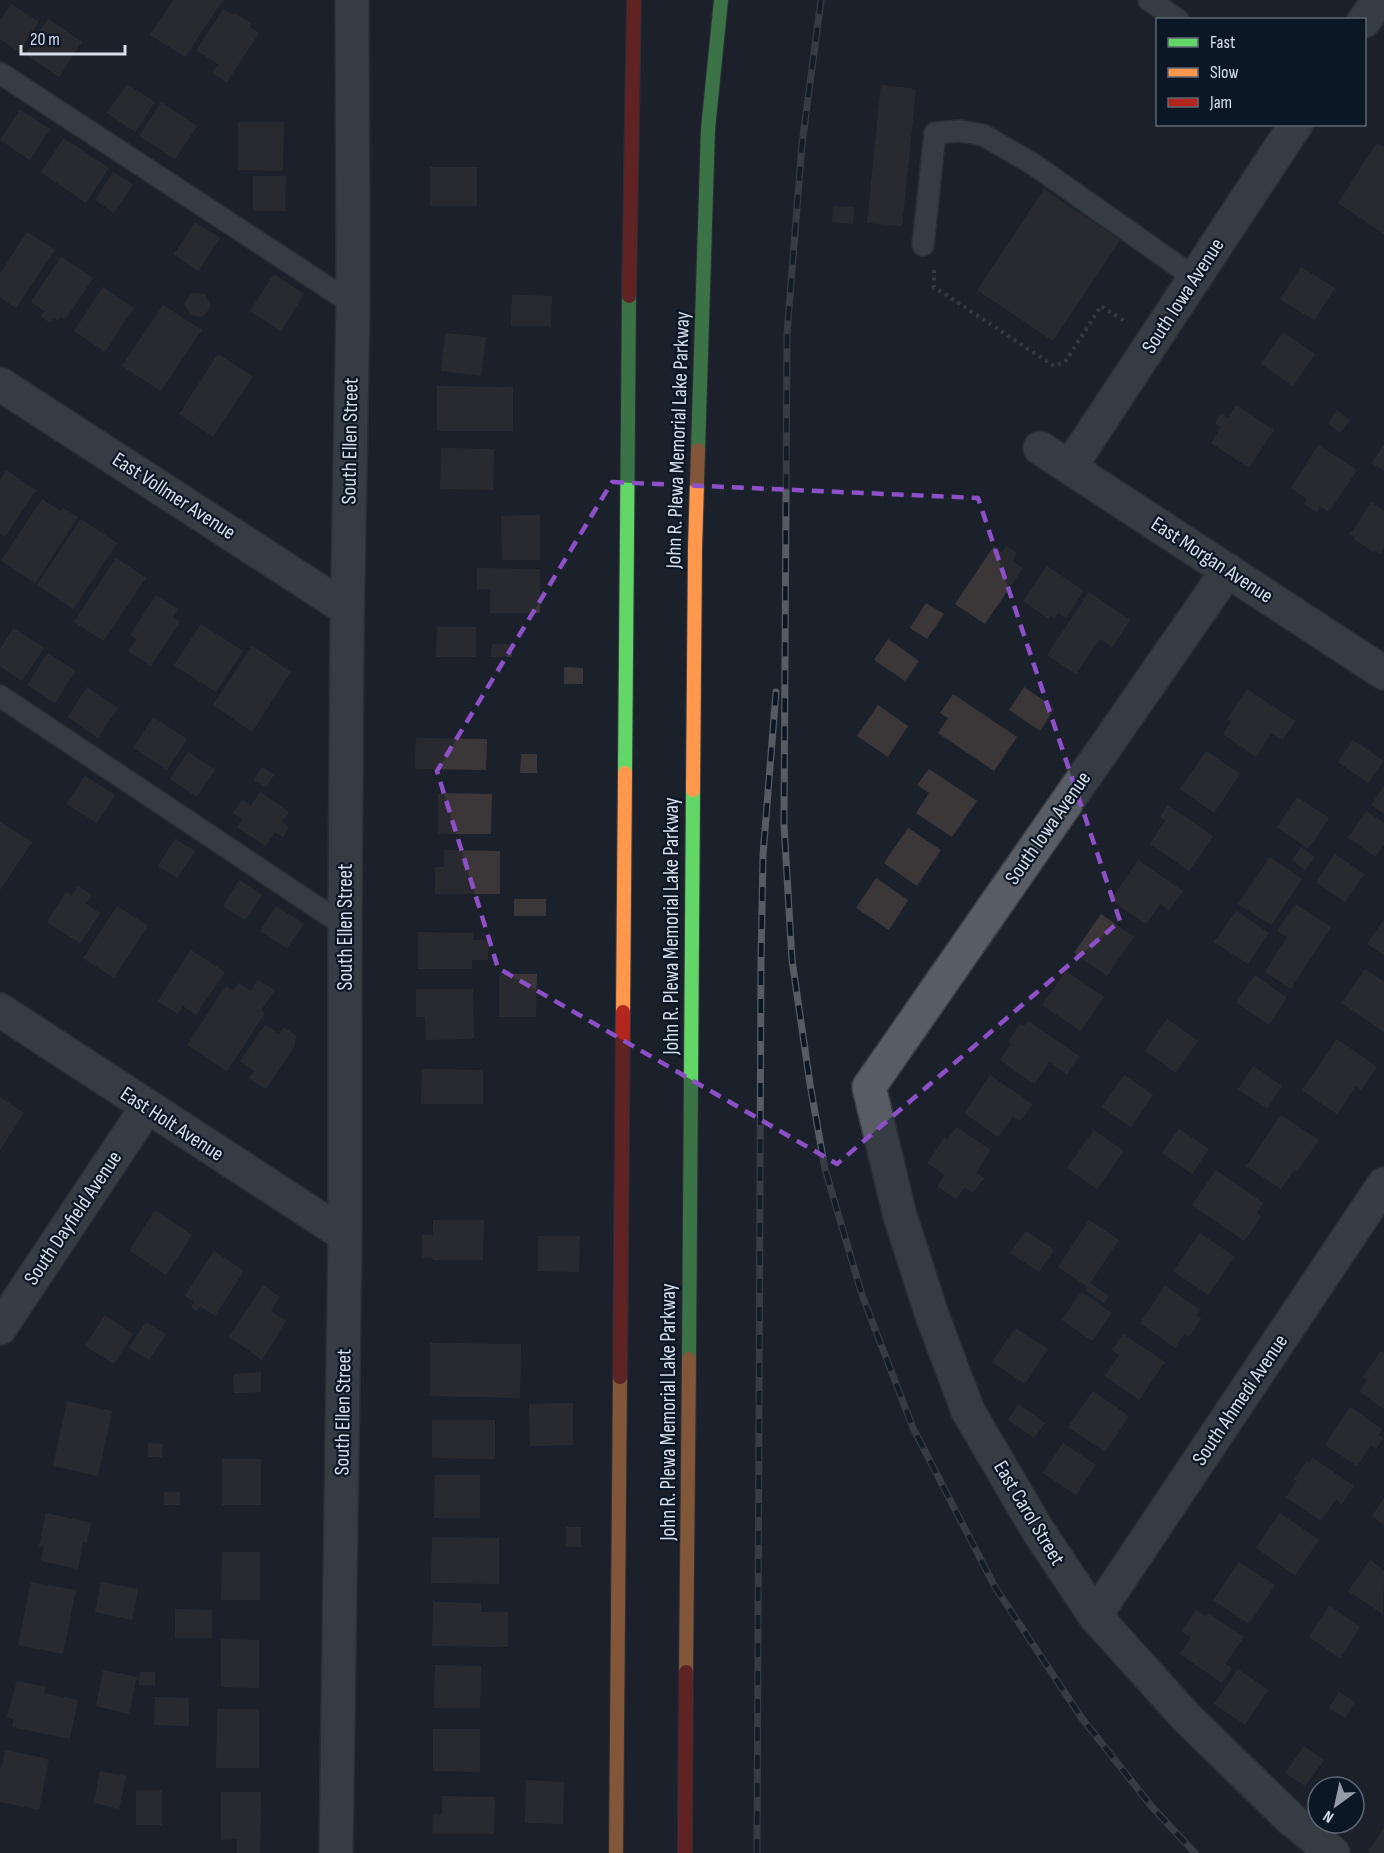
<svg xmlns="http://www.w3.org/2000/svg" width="1384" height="1853" font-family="'Sofia Sans Condensed',sans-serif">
<rect width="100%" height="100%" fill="#1b212a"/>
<g fill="#3b3738">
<path d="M173,0h50l-38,57 -35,-22z"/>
<path d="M11,4l28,18 -20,30 -19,-13v-18z"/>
<path d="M223,9l10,6 2,-2 16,11 -2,2 10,7 -32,49 -15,-9 6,-9 -22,-14z"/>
<path d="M48,19l34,23 -23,35 -34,-23z"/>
<path d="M127,84l28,18 -20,30 -28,-19z"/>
<path d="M881,85l35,4 -14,137 -35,-3z"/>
<path d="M161,102l36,24 -22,33 -36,-23z"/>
<path d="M20,110l30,19 -20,31 -30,-20z"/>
<path d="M238,122h46l-1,49 -45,-1z"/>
<path d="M64,138l45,30 -23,35 -45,-31z"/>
<path d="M1377,143l7,4v87l-46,-31z"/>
<rect x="430" y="167" width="47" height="39"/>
<path d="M113,172l20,13 -19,28 -19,-13z"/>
<path d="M253,176h33l-1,35h-32z"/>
<path d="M1044,189l76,51 -67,101 -76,-51z"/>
<path d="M833,206l21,1 -1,17 -21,-2z"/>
<path d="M195,222l25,16 -22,33 -24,-17z"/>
<path d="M27,232l28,18 -39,58 -16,-11v-23z"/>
<path d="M61,257l32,21 -28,42 -5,-3 -2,3 -4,-2 -4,5 -9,-7 4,-5 -14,-9z"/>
<path d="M1301,267l34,21 -21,32 -34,-21z"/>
<path d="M274,274l30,20 -23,37 -31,-20z"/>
<path d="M103,287l31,21 -29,44 -31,-21z"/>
<path d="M192,293l13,1 6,12 -8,11 -12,-2 -7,-11z"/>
<path d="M512,295l40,1 -1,30h-40z"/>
<path d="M163,305l39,25 -41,61 -39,-25z"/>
<path d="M1283,332l32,22 -22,32 -32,-22z"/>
<path d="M445,333l41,4 -5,39 -40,-5z"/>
<path d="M218,354l35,23 -40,60 -34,-23z"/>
<path d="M437,386l76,1v44h-76z"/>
<path d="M1236,405l38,25 -25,38 -38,-25 10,-16 -6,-4 6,-9 7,4z"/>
<path d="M1337,410l13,10 -10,13 -12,-10z"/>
<path d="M1318,445l39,25 -28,42 -9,-6 -3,7 -13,-9 3,-5 -16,-11z"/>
<path d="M1384,445v26l-12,-8z"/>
<path d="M441,448l53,1 -1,41 -53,-1z"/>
<path d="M6,470l30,20 -31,47 -5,-4v-53z"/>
<path d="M42,499l19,12 2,-3 15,9 -43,66 -34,-22z"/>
<path d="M1371,502l13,9v36l-4,7 -5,-4 -2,2 -19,-13 1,-2 -5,-3z"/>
<path d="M540,515v45h-38l-1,-44z"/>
<path d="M81,519l36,24 -44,66 -36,-24z"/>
<path d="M994,546l8,6 4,-6 11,7 -5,8 11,7 -38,56 -30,-20z"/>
<path d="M116,558l30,20 -42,63 -30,-19z"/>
<path d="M1047,566l37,25 -18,27 -8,-5 -4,6 -3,-3 -2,3 -26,-18z"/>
<path d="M477,568l63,1v44h-50v-24h-13z"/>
<path d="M1089,592l41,28 -18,27 -12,-8 -24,35 -29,-19z"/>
<path d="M156,595l22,14 -5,8 7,5 -29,44 -23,-15 8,-12 -6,-4z"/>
<path d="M926,603l18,11 -17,25 -17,-11z"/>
<path d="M201,624l42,27 -27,41 -42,-27z"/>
<path d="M437,627h39v30h-40z"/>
<path d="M14,628l30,20 -22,33 -22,-15v-17z"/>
<path d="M888,639l31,22 -14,20 -31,-21z"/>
<path d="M492,644h20v13h-21z"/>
<path d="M252,646l39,26 -39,60 -39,-27z"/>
<path d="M48,653l28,18 -21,32 -28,-18z"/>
<path d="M564,667l19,1v16h-19z"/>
<path d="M87,687l31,21 -20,30 -30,-21z"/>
<path d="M1024,687l31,21 -15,23 -31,-21z"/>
<path d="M1247,689l48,32 -13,19 -10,-7 -16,24 -33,-23 8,-12 -4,-3z"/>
<path d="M953,694l64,43 -23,34 -56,-38 10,-15 -8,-5z"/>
<path d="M878,705l30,21 -20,31 -31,-21z"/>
<path d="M153,717l34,22 -20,31 -34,-22z"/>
<path d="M416,738l71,1 -1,31 -71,-1z"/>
<path d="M1353,740l31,21 -16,22 -30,-21z"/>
<path d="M1206,751l34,23 -26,39 -34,-24z"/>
<path d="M188,752l27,18 -18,27 -27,-18z"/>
<path d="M521,754h16v19h-17z"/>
<path d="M262,767l12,8 -8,12 -12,-7z"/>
<path d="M929,769l48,32 -25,36 -36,-24 13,-20 -12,-8z"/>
<path d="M85,776l30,19 -18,28 -31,-19z"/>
<path d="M1384,786v28l-13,-9z"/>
<path d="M260,792l29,20 -7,10 7,5 -6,10 -8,-5 -9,14 -29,-19 6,-8 -10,-6 9,-13 9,6z"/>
<path d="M438,793l54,1 -1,40h-53z"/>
<path d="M1297,797l32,21 -21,31 -31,-22z"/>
<path d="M1168,805l45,31 -24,35 -39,-27 16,-24 -6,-3z"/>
<path d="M1366,811l18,12v22l-8,12 -28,-19z"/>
<path d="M0,822l32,20 -32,48z"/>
<path d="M908,828l33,22 -24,36 -33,-23z"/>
<path d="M175,839l20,12 -18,27 -19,-12z"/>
<path d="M1301,847l14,10 -10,13 -13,-10z"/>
<path d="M444,850l56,1v43h-65v-27h9z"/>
<path d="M1335,854l29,20 -19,28 -29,-20z"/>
<path d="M1270,857l32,22 -31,46 -33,-21z"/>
<path d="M1138,860l45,31 -14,20 -9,-7 -14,20 -35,-24z"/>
<path d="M876,878l32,22 -19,30 -33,-22z"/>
<path d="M239,880l23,15 -17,25 -22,-14z"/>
<path d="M78,886l14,9 -6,9 14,9 -20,30 -33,-21 19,-30 6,3z"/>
<rect x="514" y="899" width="32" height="17"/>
<path d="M1295,904l36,23 -40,62 -26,-17 22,-35 -10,-6z"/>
<path d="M117,906l31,20 -34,52 -31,-20z"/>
<path d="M276,906l28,18 -17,24 -27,-17z"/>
<path d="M1236,911l33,22 -21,31 -34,-22z"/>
<path d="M1101,914l33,23 -27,39 -33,-23z"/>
<path d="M1384,919v36l-17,-11z"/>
<path d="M418,932l55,1v7h16l-1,20h-16v9h-54z"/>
<path d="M191,950l34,22 -29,43 -13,-9 -5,8 -20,-13z"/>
<path d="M1365,969l19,13v50l-42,-29z"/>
<path d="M1066,971l38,26 -23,34 -39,-26z"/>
<path d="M499,974h38l-1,43h-37z"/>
<path d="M1255,975l32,23 -18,27 -33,-23z"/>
<path d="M258,980l17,10 -14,20 4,3 -38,58 -40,-26 39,-59 7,5 6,-8 12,8z"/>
<path d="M416,989h57l1,50 -48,1 -1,-23h-9z"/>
<path d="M1167,1019l31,22 -22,32 -31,-22z"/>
<path d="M1028,1021l51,35 -12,18 -18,-12 -15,22 -34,-24 11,-16 -3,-2 12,-18 4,2z"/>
<path d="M265,1025l14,9 5,-7 12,9 -2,12 -28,41 -17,-11 5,-7 -14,-10z"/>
<path d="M1337,1039l40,28 -16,23 -5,-4 -19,28 -35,-24z"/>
<path d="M1253,1066l29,20 -15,23 -29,-20z"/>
<path d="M422,1069l61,1v34h-62z"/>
<path d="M990,1075l43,29 -13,17 -7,-5 -15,21 -34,-24z"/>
<path d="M1124,1075l29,20 -22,32 -29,-20z"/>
<path d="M0,1097l24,16 -24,37z"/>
<path d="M1281,1115l38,25 -22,32 -3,-2 -13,19 -35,-23z"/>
<path d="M956,1127l35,23 -15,23 8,5 -11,15 -9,-6 -8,12 -19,-13 8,-11 -18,-12 17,-25 3,2z"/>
<path d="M1179,1129l30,20 -17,25 -30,-21z"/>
<path d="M1094,1130l30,21 -27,38 -30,-21z"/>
<path d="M1216,1170l47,33 -6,10 4,4 -17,24 -52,-36z"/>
<path d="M155,1210l37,25 -26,40 -37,-25z"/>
<path d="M433,1220h51l-1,40h-50v-2h-11v-23h11z"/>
<path d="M1089,1220l30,20 -29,43 19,13 -5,7 -19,-13 3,-3 -30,-20z"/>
<path d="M1026,1231l28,19 -15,22 -29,-19z"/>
<path d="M1200,1233l35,24 -27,38 -35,-24z"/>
<path d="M538,1236h42l-1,36 -41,-1z"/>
<path d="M214,1251l30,20 -29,45 -15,-10 -3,5 -6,-4 3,-5 -9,-6z"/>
<path d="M263,1285l17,12 -9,14 15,10 -24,39 -33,-23z"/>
<path d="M1165,1286l35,24 -3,5 4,4 -12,18 -5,-3 -9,14 -35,-25z"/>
<path d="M1081,1292l31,21 -20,28 -30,-21z"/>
<path d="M105,1315l28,19 -19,30 -29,-18z"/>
<path d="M146,1322l20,12 -17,26 -20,-12z"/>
<path d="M1015,1328l33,21 -23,35 -33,-22z"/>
<path d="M1123,1334l42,28 -26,38 -34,-24 14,-21 -7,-5z"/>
<path d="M430,1343l91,1 -1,54 -90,-2z"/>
<path d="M1381,1351l3,2v56l-25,-17 8,-12 -4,-3z"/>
<path d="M261,1372v20l-27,1 -1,-19z"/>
<path d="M1093,1391l36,25 -24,36 -37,-25z"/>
<path d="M67,1401l45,10 -14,65 -45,-10z"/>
<path d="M573,1403v42l-43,1 -1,-42z"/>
<path d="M1018,1404l27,19 -11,15 -26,-18z"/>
<path d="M1350,1407l32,22 -4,6 5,3 -7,11 -5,-4 -14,21 -32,-21z"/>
<path d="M432,1420h63v39l-63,-1z"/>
<path d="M148,1443l15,1 -1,13h-14z"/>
<path d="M1063,1443l33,22 -20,30 -33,-22z"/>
<path d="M1313,1458l41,28 -12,18 -6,-5 -15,22 -35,-24 11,-16 -3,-2 13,-18 2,2z"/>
<rect x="222" y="1459" width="39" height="46"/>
<path d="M435,1475h45v43h-46z"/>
<rect x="164" y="1492" width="16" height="13"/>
<path d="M1384,1498v27l-12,-9z"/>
<path d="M46,1513l45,10 -4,20 -4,-1 -5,27 -37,-8 3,-14 -5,-1z"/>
<path d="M1280,1513l39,27 -24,35 -39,-27z"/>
<rect x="566" y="1527" width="15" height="20"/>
<path d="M432,1537l67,1v46l-68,-1z"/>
<path d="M222,1552h38v48h-39z"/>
<path d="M1370,1560l14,10 -1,44 -35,-23z"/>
<path d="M1239,1562l36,23 -26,39 -36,-24z"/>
<path d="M31,1582l45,8 -13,64 -45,-9z"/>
<path d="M101,1582l37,7 -6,31 -37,-8z"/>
<path d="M433,1602l48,1v9h27v35l-76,-1z"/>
<path d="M1329,1605l31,22 -20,31 -31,-21z"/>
<path d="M175,1609l37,1v28h-37z"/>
<path d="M1196,1610l9,6 3,-3 36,24 -19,27 7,4 -10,15 -42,-29 11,-16 -10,-7z"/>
<path d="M221,1639l38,1v48l-38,-1z"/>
<path d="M435,1665l46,1 -1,42h-46z"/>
<path d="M1238,1669l30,21 -23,35 -31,-21z"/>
<path d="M103,1670l34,7 -8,37 -33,-8z"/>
<path d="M140,1672h15v13h-16z"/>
<path d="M17,1681l29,6 -2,6 34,7 -8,39 -58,-12 2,-8 -7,-2z"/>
<path d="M1339,1692l16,10 -10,16 -16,-10z"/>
<path d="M155,1697l34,1v28l-35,-1z"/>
<path d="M217,1709h42v59h-43z"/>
<path d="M433,1729h47v43l-47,-1z"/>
<path d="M1304,1746l20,14 -19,26 -20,-13z"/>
<path d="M5,1750l44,9 -10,51 -39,-8v-34h2z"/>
<path d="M100,1771l26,5 -7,33 -25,-6z"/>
<path d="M526,1780l38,2 -1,42 -38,-1z"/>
<rect x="136" y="1790" width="26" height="35"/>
<path d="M221,1792h40l-1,61h-23v-14l-16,1z"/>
<path d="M442,1796l53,1 -1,37h-62l1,-20 9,1z"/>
<path d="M1384,1828v25h-13l-3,-2z"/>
</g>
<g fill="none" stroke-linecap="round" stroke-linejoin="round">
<g stroke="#3a3d45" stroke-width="24">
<g id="lane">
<path d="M1149,0l29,20"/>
<path d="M0,73l353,231"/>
<path d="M923,245l12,-112 25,-2 23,4 50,29 162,114"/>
<path d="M0,696l345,230"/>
</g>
</g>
<g stroke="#3a3d45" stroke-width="36">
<g id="street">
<path d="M1364,21l15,-21"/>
<path d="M0,384l347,225"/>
<path d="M1040,448l344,225"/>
<path d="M1070,467l226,-343"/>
<path d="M1228,570l-359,517 31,129 33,102 35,93 69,118 58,87 92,102 105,102 41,33"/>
<path d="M0,1010l345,225"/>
<path d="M0,1328l147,-221"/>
<path d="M1095,1616l289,-432"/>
<path d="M336,1853l9,-618v-309l2,-299 6,-323 -1,-304"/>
</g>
</g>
<g stroke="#3a3d45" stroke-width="16">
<g id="fast">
<path d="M698,450l10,-321 13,-129"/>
<path d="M625,773l4,-477"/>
<path d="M689,1359l4,-569"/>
</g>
</g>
<g stroke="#3a3d45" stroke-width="16">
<g id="slow">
<path d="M693,790l2,-242 3,-98"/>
<path d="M623,1012l2,-239"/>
<path d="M686,1672l3,-313"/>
<path d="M616,1853l4,-476"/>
</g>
</g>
<g stroke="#3a3d45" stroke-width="16">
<g id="jam">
<path d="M629,296l5,-296"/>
<path d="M620,1377l3,-365"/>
<path d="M685,1853l1,-181"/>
</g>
</g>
<path stroke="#555a61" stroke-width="4" stroke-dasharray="3 4.5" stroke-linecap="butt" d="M934,270v17l120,79 11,-4 36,-56 25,16"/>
<use href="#lane" stroke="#585d65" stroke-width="21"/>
<use href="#street" stroke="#585d65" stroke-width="33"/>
<use href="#fast" stroke="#63d668" stroke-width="14"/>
<use href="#slow" stroke="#ff974d" stroke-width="14"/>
<use href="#jam" stroke="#b3261e" stroke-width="14"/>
<g stroke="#575c64" stroke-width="7">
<g id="rail">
<path d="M821,0l-19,144 -15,190 -3,491 8,135 18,124 15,85 37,126 51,133 82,159 86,130 71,90 43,46"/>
<path d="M757,1853l4,-892 2,-106 13,-163"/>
</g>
</g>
<use href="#rail" stroke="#0c1726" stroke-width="4.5" stroke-dasharray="14" stroke-linecap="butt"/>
</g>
<path d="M0 0H1384V1853H0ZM612,482l366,16 142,423 -283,243 -339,-196 -61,-197z" fill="#1b212a" fill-opacity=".55" fill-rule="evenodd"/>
<path fill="none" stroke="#8e50c8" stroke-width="4.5" stroke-dasharray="12 8" stroke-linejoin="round" d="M612,482l366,16 142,423 -283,243 -339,-196 -61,-197z"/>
<g text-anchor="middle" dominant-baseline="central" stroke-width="4.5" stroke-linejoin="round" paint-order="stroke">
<g font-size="21" fill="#d8dfeb" stroke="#0c1726">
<text transform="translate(1183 296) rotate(-57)">South Iowa Avenue</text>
<text transform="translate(678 440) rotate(-88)">John R. Plewa Memorial Lake Parkway</text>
<text transform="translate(350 441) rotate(-89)">South Ellen Street</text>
<text transform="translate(174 496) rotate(33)">East Vollmer Avenue</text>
<text transform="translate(1212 560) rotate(33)">East Morgan Avenue</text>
<text transform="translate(1048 828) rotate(-55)">South Iowa Avenue</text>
<text transform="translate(671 926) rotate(-90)">John R. Plewa Memorial Lake Parkway</text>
<text transform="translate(345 927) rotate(-90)">South Ellen Street</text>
<text transform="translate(172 1124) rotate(33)">East Holt Avenue</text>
<text transform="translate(73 1218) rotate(-56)">South Dayfield Avenue</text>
<text transform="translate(1240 1400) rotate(-56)">South Ahmedi Avenue</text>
<text transform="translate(343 1412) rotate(-89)">South Ellen Street</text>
<text transform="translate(668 1412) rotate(-90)">John R. Plewa Memorial Lake Parkway</text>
<text transform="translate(1029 1513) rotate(59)">East Carol Street</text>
</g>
</g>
<rect x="1156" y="18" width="210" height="108" fill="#0c1726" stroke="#5e6775" stroke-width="1.5"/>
<rect x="1168" y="38" width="30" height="9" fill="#63d668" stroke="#5e6775" stroke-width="1.5"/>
<text x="1210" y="48" font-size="18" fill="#d8dfeb">Fast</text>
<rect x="1168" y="68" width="30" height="9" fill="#ff974d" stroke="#5e6775" stroke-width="1.5"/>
<text x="1210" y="78" font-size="18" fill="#d8dfeb">Slow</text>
<rect x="1168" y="98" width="30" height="9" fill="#b3261e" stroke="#5e6775" stroke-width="1.5"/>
<text x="1210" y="108" font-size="18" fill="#d8dfeb">Jam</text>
<g transform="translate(1336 1805) rotate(213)"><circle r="28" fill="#0c1726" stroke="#5e6775" stroke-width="1.5"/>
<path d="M0-4.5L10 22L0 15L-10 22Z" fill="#969ca7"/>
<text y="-9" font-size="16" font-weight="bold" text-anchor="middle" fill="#d8dfeb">N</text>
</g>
<path d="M21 45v9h104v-9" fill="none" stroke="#d8dfeb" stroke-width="3"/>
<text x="30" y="45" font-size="18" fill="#d8dfeb" stroke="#0c1726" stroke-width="4.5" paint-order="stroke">20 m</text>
</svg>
